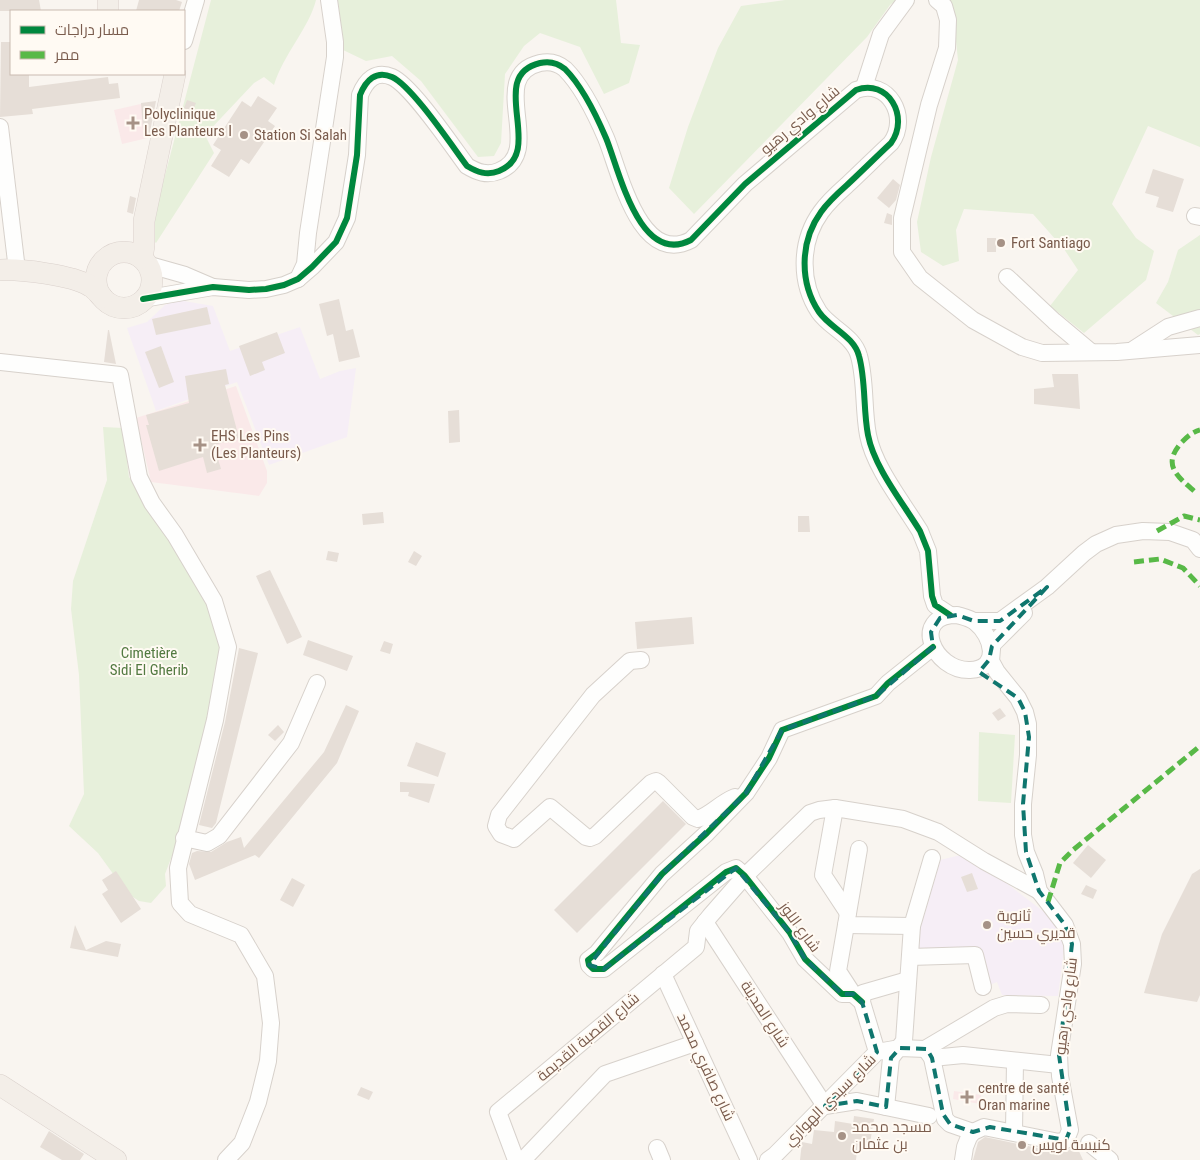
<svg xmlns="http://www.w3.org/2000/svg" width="1200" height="1160" font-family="'Roboto Condensed',Cairo,sans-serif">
<rect width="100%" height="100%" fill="#f9f5f0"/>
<g fill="#f6eef6">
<path d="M178,300l35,6 17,45 70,-24 20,52 20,-8 16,-3 -9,69 -78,28 -32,-83 -81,29 -29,-83 20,-6 18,-17z"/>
<path d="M965,854l23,15 64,49 13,23 -7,55 -56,-1 -5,-13 -10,4 -10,-36 -61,3v-22l24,-71z"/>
</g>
<g fill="#fae9e9">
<path d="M145,103l7,34 -30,7 -8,-34z"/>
<path d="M236,386l31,85v12l-8,13 -108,-14 -15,-64z"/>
<path d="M954,1091l27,4 -1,9 -27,-5z"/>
</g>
<g fill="#e7f0db">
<path d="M211,0h105c-7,28 -33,55 -42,85l-10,-8 -10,6 -49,52 9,18 -58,90 -7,-7z"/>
<path d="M338,0h278l5,43 19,2 -11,38 -25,11 -24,-47 -40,-14 -16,13 -19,28 -4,69 -7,13 -16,1 -57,-76 -29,-25 -26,5 -25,-12z"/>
<path d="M785,0h111l-6,5 -23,32 -173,177 -25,-26 19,-61 30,-79 23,-42z"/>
<path d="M946,0h254v147l-52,-21 -36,78 24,34 18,13 -8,29 -62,53 -34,-27 28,-36 -14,-21 -31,-35 -69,-5 -8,21 3,31 -16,5 -22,-14 -4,-30 14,-65 27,-97 -6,-55z"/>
<path d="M1200,235v99l-2,1 -42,-32 12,-21 10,-32z"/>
<path d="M103,427l20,1 6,49 50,71 27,54 11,33 5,24 -39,168 -18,47 1,12 -15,17 -12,-2 -12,-8 -29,-40 -29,-27 15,-32 -5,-119 -8,-66 2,-28 34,-101z"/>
<path d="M979,732l36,3 -4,68 -33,-2z"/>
</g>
<g fill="#e6ded7">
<path d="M0,0h39l2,11h-41z"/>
<path d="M139,0h37l6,2 -3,9h-43z"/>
<path d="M1,42h10v32h18v13l79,-10 1,7 9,-1 2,15 -88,11 1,5 -33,3z"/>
<path d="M258,96l19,12 -9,13 7,5 -26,38 -8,-5 -12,18 -18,-11 10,-16 -8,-5 29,-44 9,6z"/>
<path d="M187,100l9,3 -4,9 -8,-4z"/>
<path d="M156,101l-7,36h-1v-7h-5l-2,-27z"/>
<path d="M1153,169l31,10 -11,33 -17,-5 3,-10 -14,-4z"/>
<path d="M893,179l7,6 -4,15 -7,8 -12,-10z"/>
<path d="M130,196l6,2 -3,16 -6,-2z"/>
<path d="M887,213l5,2v10l-8,-2z"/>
<rect x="987" y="238" width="9" height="14"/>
<path d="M339,299l7,32 7,-2 7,28 -21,5 -6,-28 -6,2 -8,-32z"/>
<path d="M207,307l4,17 -55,11 -4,-16z"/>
<path d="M108,330h1l7,34 -12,-2z"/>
<path d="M277,332l8,21 -23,9 3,8 -15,6 -11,-30z"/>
<path d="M161,346l13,36 -15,6 -14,-36z"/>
<path d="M226,369l3,15 -4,1 14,53 -25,7 7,24 -14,4 -4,-16 -44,14 -13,-46h3l-3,-10 43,-12 -4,-27z"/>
<path d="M1052,374h26l2,35 -46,-5v-15l20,-2z"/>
<path d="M459,410l1,32 -11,1 -1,-32z"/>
<path d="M383,512l1,11 -21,2 -1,-11z"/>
<path d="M798,516h11l1,16h-12z"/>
<path d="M328,551l11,2 -2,9 -11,-2z"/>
<path d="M414,551l8,5 -6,10 -8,-4z"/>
<path d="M270,570l32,67 -15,7 -31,-68z"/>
<path d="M692,617l2,27 -57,5 -2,-27z"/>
<path d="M308,640l45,16 -6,15 -44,-16z"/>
<path d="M384,641l9,3 -3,10 -10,-3z"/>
<path d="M239,648l19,5 -42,170 -4,5 -13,-3 26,-103z"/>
<path d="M346,705l13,6 -22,52 -78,95 -4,-3 -60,25 -6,-16 3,-11 5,-2 14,1 16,-10 14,-5 3,11 80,-96z"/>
<path d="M1000,708l6,8 -8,5 -6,-8z"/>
<path d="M278,725l6,7 -9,9 -7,-6z"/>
<path d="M416,742l30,11 -8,24 -31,-11z"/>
<path d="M400,782l35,2 -6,19 -21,-7 1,-4h-9z"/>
<path d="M663,801l23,23 -109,109 -23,-23z"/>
<path d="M1088,845l18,15 -15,18 -18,-15z"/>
<path d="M1200,869v126l-3,7 -53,-9 18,-59 30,-60z"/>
<path d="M116,871l25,38 -20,14 -19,-29 6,-4 -6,-10z"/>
<path d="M972,873l6,16 -11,3 -6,-15z"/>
<path d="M292,878l13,7 -12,22 -13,-7z"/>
<path d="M1086,885l11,5 -4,9 -12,-5z"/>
<path d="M75,925l11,25 20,-9 15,3 -3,13 -48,-9z"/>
<path d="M361,1087l12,5 -4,8 -12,-5z"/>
<path d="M854,1116l20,3 -4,24 -12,-1 -2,18h-56l2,-18 10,2 2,-14 20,2 1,-11 18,3z"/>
<path d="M49,1131l35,23 -4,6h-18l-22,-13z"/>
<path d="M985,1137l72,15 12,-2 5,-4 3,1 6,13h-110l5,-18z"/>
</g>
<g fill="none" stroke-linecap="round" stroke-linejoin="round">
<g stroke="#d7d1cb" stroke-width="18">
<g id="minor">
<path d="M937,0l7,6 4,14 -1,28 -18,57 -27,113v34l18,26 53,42 49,27 20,6 75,-1 83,-7"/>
<path d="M184,41l12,-41"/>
<path d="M864,87l17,-53 25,-34"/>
<path d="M0,127l17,143"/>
<path d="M1195,216l5,1"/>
<path d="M146,264l39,11 28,12"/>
<path d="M1007,277l47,44 37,31"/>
<path d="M298,279l7,-15 3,-31 27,-176v-15l-6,-42"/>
<path d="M143,299l70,-12 36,3 17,-1 18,-4 14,-6 14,-12 24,-25 11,-24 10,-63 3,-60c6,-15 16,-25 32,-18 20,9 60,69 75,89 10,6 20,10 32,5 48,-19 -14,-95 41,-108 9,-2 18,0 25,6 16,16 32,48 41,69 13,31 33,129 85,102l54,-56 111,-94c32,-12 54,27 35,53 -15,14 -29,28 -44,42 -9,8 -19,17 -26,27 -21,29 -22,70 -2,100 11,16 35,24 40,44 7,25 4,53 9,79 6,32 35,68 52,96l8,20 4,45 3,9 15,10"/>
<path d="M1134,349l34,-22 32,-9"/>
<path d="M0,362l120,13 19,102 13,26 23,32 39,66 14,46 -13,73 -37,148 2,35 10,11 51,21 24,41 6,47 -3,38 -10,41 -16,41 -16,17"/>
<path d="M957,615c7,2 13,3 18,7 18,14 26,47 -5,48 -37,1 -60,-55 -13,-55z"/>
<path d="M974,621h26l47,-34 37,-34 12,-9 20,-9 27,-4 27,1 23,8 7,9"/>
<path d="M991,646l33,-33"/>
<path d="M641,660l-11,1 -37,34 -94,120 -3,11 5,8 13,5 36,-32 36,30 4,1 5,-2 56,-53 5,-2 3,2 34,34 5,2c14,-5 22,-16 37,-22"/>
<path d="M835,808l-12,67 25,38"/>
<path d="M184,838l23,5 12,-7 72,-93 26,-60"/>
<path d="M859,849l-13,76 66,1"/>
<path d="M705,922l120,184 32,-5 72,15"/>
<path d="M846,925l-8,46 15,23"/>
<path d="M910,957l65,-2 8,32"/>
<path d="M663,974l86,186"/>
<path d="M862,1002l-9,-8h-11l-37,-35 -15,-26 -45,-57 -9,-8 -10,4 -122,97h-11l-4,-4 -1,-5 9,-7 65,-79 45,-41 39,-40 23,-35 13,-28 94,-34 12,-13 45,-36"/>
<path d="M925,1049l69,-41 13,-4 34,1"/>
<path d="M927,1051l5,7 13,61 5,5 23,8"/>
<path d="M877,1052l-15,-50 1,-9 45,-13"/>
<path d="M932,1058l31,-3 96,10"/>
<path d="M886,1107l5,-49 13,-17 8,-115 20,-68"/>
<path d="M1014,1132l1,-71"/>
<path d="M1089,1143l21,17"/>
<path d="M657,1148l5,12"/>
<path d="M516,1160l-18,-48 198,-165 2,-16 12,-15 35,-40 65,-63 9,-3 16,-2 68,11 35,13 46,29 55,30"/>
<path d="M523,1160l82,-86 90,-31"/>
<path d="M768,1160l7,-5 102,-103 23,-4 25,1"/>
<path d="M963,1160l2,-13 4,-10 4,-5 11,-5 75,15 7,-2 4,-10 -10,-54 -1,-21 14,-91 -1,-20 -7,-19 -26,-34 -4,-17 -9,-22 -3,-17v-31l5,-49v-31l-3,-12 -7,-14 -21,-26 -6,-11 1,-12"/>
</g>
</g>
<g stroke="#dad1cc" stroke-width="22">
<g id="major">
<path d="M108,0v11"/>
<circle cx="124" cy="280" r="28"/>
<path d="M142,258l2,-12v-25l31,-147"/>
<path d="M0,270c21,-1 72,5 90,16 4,2 8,7 12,11"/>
<path d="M0,1085l116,75"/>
</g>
</g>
<use href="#minor" stroke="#fefefd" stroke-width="16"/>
<use href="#major" stroke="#f3eee8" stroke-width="21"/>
<g stroke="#58b947" stroke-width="5" stroke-dasharray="10 5" stroke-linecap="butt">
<path d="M1194,491c-17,-15 -32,-26 -13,-48 6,-6 11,-11 19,-13"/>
<path d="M1157,531l27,-15 16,4"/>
<path d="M1134,562l26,-3 23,9 17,18"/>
<path d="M1048,902l12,-39 13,-13 127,-104"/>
</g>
<g stroke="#fffaf3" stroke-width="9">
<g id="cycleway">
<path d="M143,299l70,-12 36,3 17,-1 18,-4 14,-6 14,-12 24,-25 11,-24 10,-63 3,-60c6,-15 16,-25 32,-18 20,9 60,69 75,89 10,6 20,10 32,5 48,-19 -14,-95 41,-108 9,-2 18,0 25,6 16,16 32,48 41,69 13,31 33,129 85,102l54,-56 111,-94c32,-12 54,27 35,53 -15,14 -29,28 -44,42 -9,8 -19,17 -26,27 -21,29 -22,70 -2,100 11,16 35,24 40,44 7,25 4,53 9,79 6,32 35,68 52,96l8,20 4,45 3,9 15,10"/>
<path d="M862,1002l-9,-8h-11l-37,-35 -15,-26 -45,-57 -9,-8 -10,4 -122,97h-11l-4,-4 -1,-5 9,-7 65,-79 45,-41 39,-40 23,-35 13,-28 94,-34 12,-13 45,-36"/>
</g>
</g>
<use href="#cycleway" stroke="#00873e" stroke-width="6"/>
</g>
<path fill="none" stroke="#0f766e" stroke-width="4" stroke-dasharray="10 6" stroke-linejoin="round" d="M1047,587l-55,59 -3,14 -10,12 39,26 7,14 4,25 -6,67 3,48 13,39 26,34 7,19 -13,111 11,75 -4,10 -76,-13 -17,5 -23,-8 -7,-10 -11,-56 -5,-9 -27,-1 -9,10 -5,49 -29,-6 -32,5 52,-54 -15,-50 -9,-8h-11l-37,-35 -15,-26 -54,-65 -132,101 -15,-4 73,-91 84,-81 36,-63 94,-34 57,-49 -2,-15 9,-14 17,-3 17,6h26z"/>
<g fill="#a69286" stroke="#fffaf3" stroke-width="2">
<path d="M130.5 115.5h5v5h5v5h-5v5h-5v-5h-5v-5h5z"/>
<circle cx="244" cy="135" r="5"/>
<circle cx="1001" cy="243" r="5"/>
<path d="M197.5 437.5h5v5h5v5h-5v5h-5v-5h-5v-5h5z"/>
<circle cx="987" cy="925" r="5"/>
<path d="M964.5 1089.5h5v5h5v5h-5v5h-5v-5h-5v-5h5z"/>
<circle cx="842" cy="1136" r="5"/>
<circle cx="1022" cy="1145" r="5"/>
</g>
<g text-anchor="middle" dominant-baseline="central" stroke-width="4" stroke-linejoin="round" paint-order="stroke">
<g font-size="15" fill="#7a5c4d" stroke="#fffaf3" text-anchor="start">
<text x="144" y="114">Polyclinique<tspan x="144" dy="17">Les Planteurs I</tspan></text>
<text x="254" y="135">Station Si Salah</text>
<text x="1011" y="243">Fort Santiago</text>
<text x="211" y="436">EHS Les Pins<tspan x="211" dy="17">(Les Planteurs)</tspan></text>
<text x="997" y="916">ثانوية<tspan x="997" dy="17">قديري حسين</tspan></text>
<text x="978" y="1088">centre de santé<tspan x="978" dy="17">Oran marine</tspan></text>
<text x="852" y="1127">مسجد محمد<tspan x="852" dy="17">بن عثمان</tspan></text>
<text x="1032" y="1145">كنيسة لويس</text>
</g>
<g font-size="15" fill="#7a5c4d" stroke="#fffaf3">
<text transform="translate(800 120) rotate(-40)">شارع وادي رهيو</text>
<text transform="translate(800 927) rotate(54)">شارع اللوز</text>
<text transform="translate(1066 1006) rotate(-83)">شارع وادي رهيو</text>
<text transform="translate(765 1014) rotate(57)">شارع المدينة</text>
<text transform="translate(588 1037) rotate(-40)">شارع القصبة القديمة</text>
<text transform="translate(706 1067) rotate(65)">شارع صافري محمد</text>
<text transform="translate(830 1100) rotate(-45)">شارع سيدي الهواري</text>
</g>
<g font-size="15" fill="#537a41" stroke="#fffaf3">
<text x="149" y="653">Cimetière<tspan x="149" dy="17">Sidi El Gherib</tspan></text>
</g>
</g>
<rect x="10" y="10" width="175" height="65" fill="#fffaf3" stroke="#cabbb1"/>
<rect x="20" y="26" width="25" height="8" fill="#00873e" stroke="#cabbb1"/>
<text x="55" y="35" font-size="15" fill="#7a5c4d">مسار دراجات</text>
<rect x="20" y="51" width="25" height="8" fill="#58b947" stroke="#cabbb1"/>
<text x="55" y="60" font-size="15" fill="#7a5c4d">ممر</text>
</svg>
